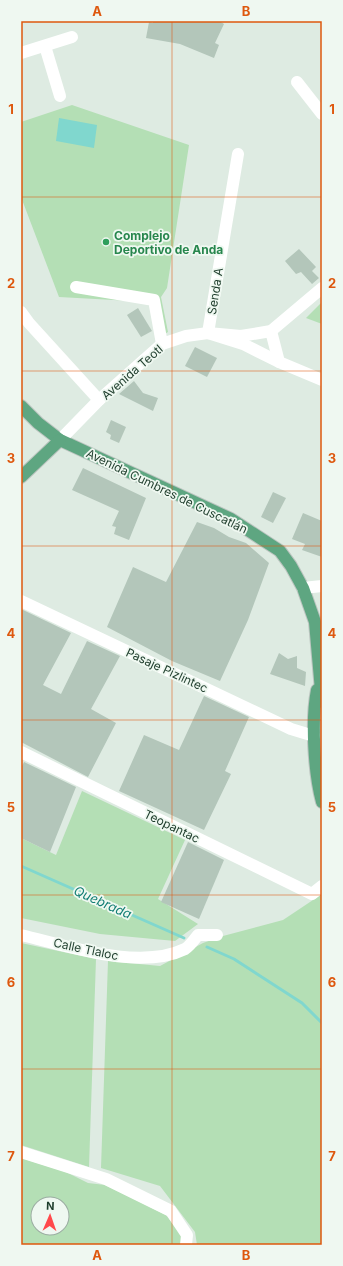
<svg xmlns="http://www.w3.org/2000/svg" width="343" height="1266" font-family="Inter,sans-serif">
<rect width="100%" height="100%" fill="#deebe2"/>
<g fill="#b4dfb5" fill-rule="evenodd">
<path d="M72,105l117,40 -22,143 -6,9 7,35 -12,7 -6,-37 -91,-5 -38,-100v-75z"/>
<path d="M322,302v22l-16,-6z"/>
<path d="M82,791l103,49 -27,59 40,25 -23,17 -75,-7 -79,-16v-80l35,17z"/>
<path d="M322,894v351h-125l-2,-13 -35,-46 -59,-18 7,-207 52,5 43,-23 20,-7 60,-16z"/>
<path d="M21,943l75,16 -7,208 -68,-22z"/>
<path d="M21,1158l45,14 22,11 17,2 61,30 16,21 -1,9h-160zM38,1204h24v24h-24z"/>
</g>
<path fill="#80d7ce" d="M59,118l38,7 -3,23 -38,-7z"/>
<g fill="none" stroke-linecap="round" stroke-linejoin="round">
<g stroke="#80d7ce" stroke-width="3">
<path d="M21,866l163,72"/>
<path d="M207,947l27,12 68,44 20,20"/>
</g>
</g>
<g fill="#b3c6ba">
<path d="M153,21h66l5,3 -9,19 4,2 -5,13 -34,-14 -34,-6 3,-16 4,1z"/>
<path d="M299,249l17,18 -4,4 7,7 -7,6 -11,-12 -5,2 -11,-13z"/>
<path d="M138,308l14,23 -11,6 -14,-22z"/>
<path d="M195,347l22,11 -10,19 -22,-11z"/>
<path d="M134,381l9,12 15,5 -5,13 -34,-17z"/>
<path d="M111,420l15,7 -7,16 -9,-4 1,-4 -5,-3z"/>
<path d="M83,468l63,30 -17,42 -15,-6 2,-7 -4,-1 7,-15 -47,-21z"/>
<path d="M273,492l13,6 -13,25 -12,-6z"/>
<path d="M303,513l19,8v36l-20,-7 3,-6 -13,-5z"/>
<path d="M197,522l17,6 15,9 17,6 23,20 -21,57 -28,61 -48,-20 -65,-34 26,-60 33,15z"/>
<path d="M21,609l50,24 -28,52 18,9 26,-53 33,15 -29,53 25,14 -28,54 -67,-35z"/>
<path d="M279,653l9,6 9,-3v12l9,4 -1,14 -35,-12z"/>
<path d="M204,696l45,21 -24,54 6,3 -27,56 -85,-39 25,-56 35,15z"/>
<path d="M24,762l52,25 -26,65 -29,-14v-70z"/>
<path d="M188,842l36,18 -25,59 -38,-17z"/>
</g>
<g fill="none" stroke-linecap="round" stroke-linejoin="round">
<g stroke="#bcc5c0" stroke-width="14">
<g id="major">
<path d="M21,406l17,17 22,17 171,79 49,32 11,15 12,22 12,34 7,80"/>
<path d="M21,477l39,-37"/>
<path d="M317,690c-6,30 -3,82 5,112"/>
</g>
</g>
<g stroke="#fff" stroke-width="12">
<path d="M45,46l15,50"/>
<path d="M21,53l51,-16"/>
<path d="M297,82l25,32"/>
<path d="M238,154l-30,179 35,11 36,18"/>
<path d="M76,287l78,13 8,44"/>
<path d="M21,312l8,11 70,77"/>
<path d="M271,331l8,31 43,18"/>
<path d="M60,440l39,-40 63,-56 24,-8 22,-3 33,3 30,-5 51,-43"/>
<path d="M303,588l19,-2"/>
<path d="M21,601l270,128 23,7"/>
<path d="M21,752l291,142 10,-8"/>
<path d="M21,935c47,11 119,36 164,14 5,-3 9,-9 13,-14h19"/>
<path d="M21,1152l85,27 65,32 16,24 -1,10"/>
</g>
<use href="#major" stroke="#5ea681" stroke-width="12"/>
</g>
<path fill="none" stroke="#de580e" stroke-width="1" stroke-opacity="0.55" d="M172,21v1224M21,197h301M21,371h301M21,546h301M21,720h301M21,895h301M21,1069h301"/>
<circle fill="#2e9e5b" stroke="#eff8f1" stroke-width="1.5" cx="106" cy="242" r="4"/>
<g text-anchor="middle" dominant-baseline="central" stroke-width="3.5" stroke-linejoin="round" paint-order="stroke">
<g font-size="12" font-weight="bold" fill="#27864d" stroke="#eff8f1" text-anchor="start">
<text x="114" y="235">Complejo<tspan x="114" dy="14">Deportivo de Anda</tspan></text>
</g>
<g font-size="12" fill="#1e3d2c" stroke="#eff8f1">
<text transform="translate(215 291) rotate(-81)">Senda A</text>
<text transform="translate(132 372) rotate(-41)">Avenida Teotl</text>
<text transform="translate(167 491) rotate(26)">Avenida Cumbres de Cuscatlán</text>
<text transform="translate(167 670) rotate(25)">Pasaje Pizlintec</text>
<text transform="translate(172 826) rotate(26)">Teopantac</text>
<text transform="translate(86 949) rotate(12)">Calle Tlaloc</text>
</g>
<g font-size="13" font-style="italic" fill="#127e74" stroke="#eff8f1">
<text transform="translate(103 902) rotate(24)">Quebrada</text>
</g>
</g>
<rect width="343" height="1266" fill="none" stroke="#eff8f1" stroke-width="44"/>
<g transform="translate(50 1216) rotate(2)"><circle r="19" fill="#eff8f1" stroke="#9bada2"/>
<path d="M0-3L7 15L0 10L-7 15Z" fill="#ff494b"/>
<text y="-6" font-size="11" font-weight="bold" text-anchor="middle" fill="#1e3d2c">N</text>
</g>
<rect x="22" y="22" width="299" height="1222" fill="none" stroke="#de580e" stroke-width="1.5"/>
<g font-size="13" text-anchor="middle" font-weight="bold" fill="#de580e">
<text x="97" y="16">A</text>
<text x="246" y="16">B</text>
<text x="11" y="114">1</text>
<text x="332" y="114">1</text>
<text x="11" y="288">2</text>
<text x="332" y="288">2</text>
<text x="11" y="463">3</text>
<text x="332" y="463">3</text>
<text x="11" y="638">4</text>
<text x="332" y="638">4</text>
<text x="11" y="812">5</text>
<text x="332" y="812">5</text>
<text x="11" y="987">6</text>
<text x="332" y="987">6</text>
<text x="11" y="1161">7</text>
<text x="332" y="1161">7</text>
<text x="97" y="1260">A</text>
<text x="246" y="1260">B</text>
</g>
</svg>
